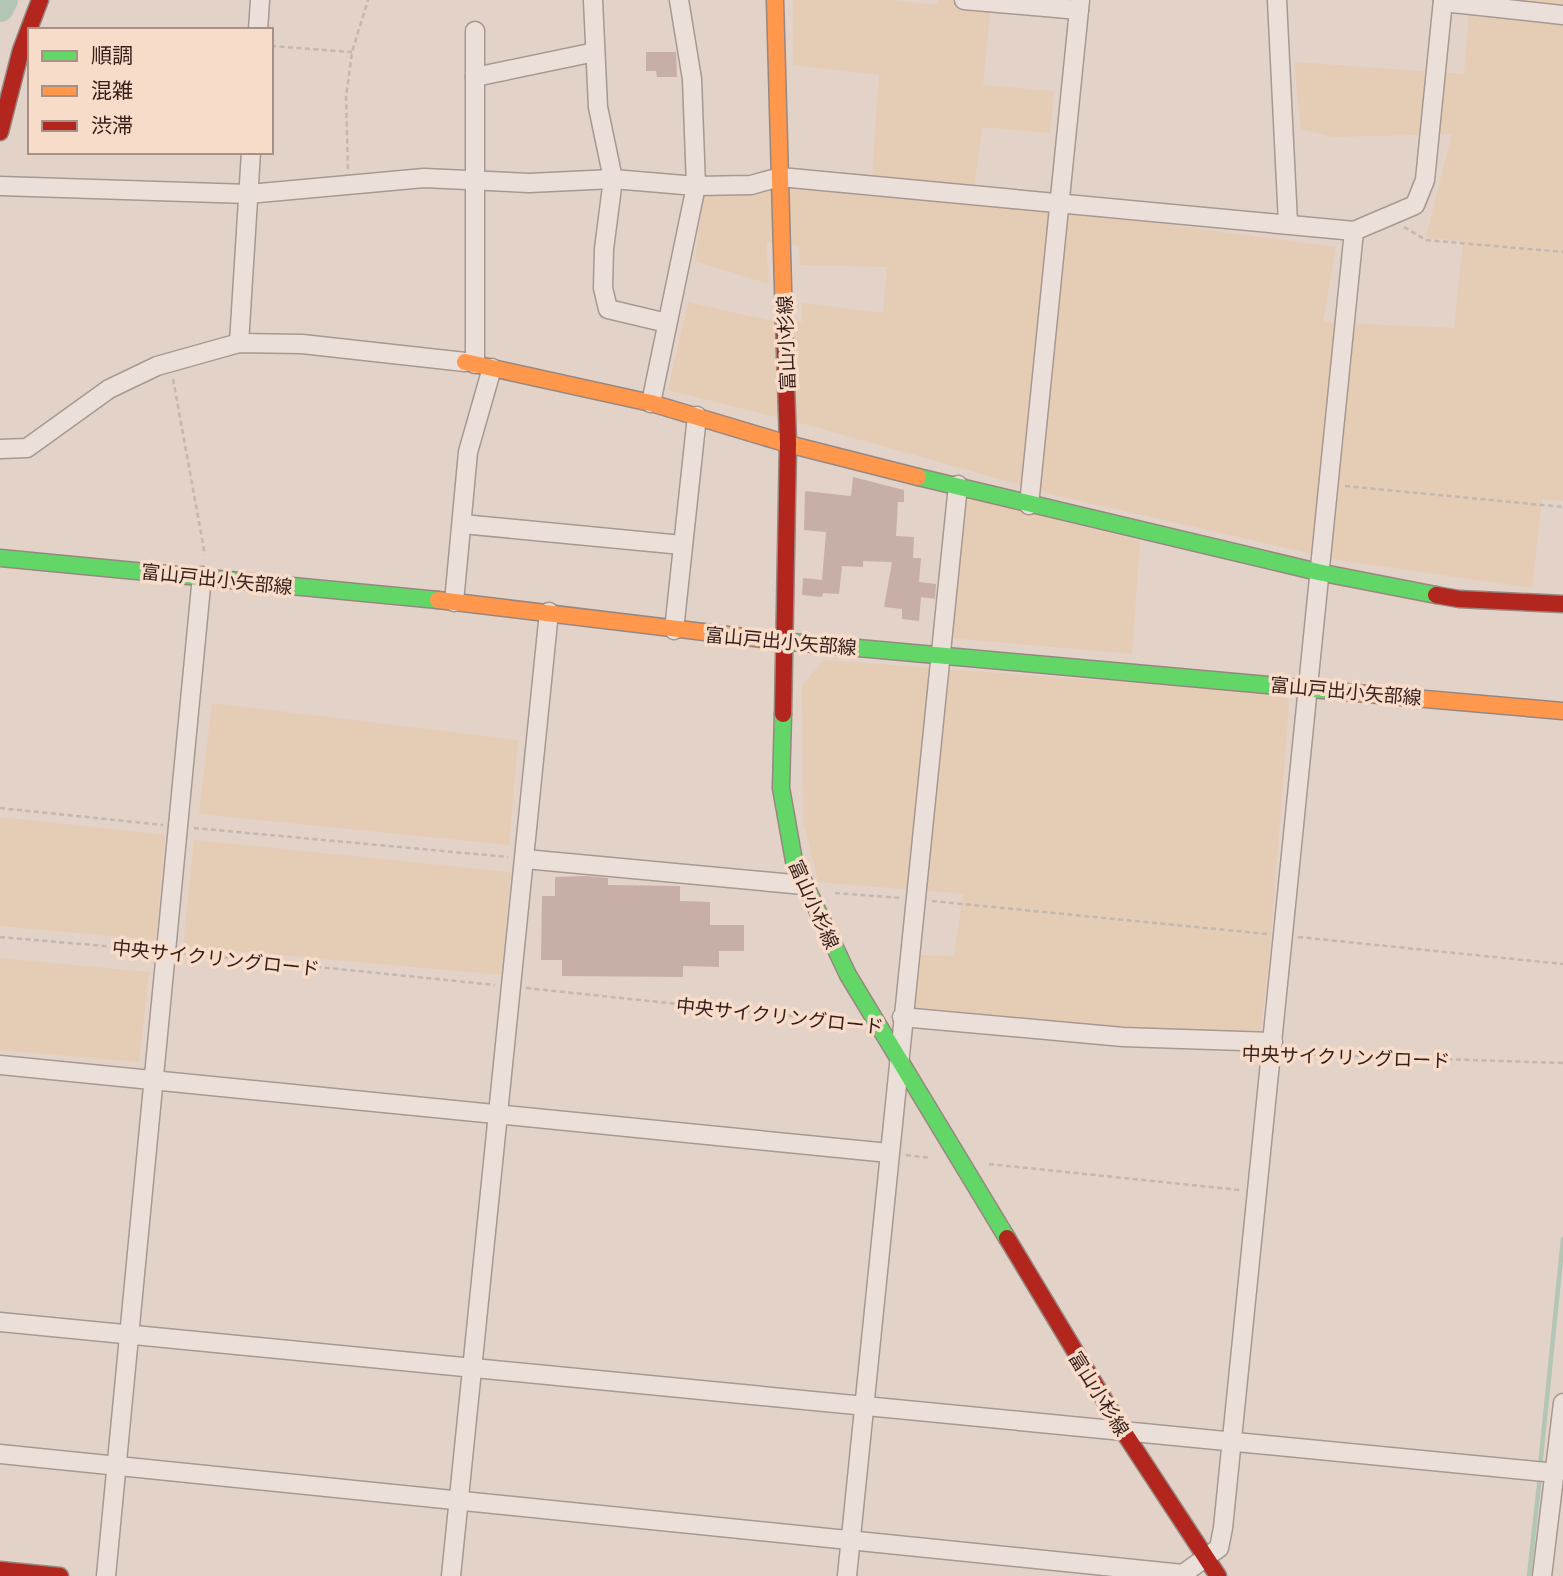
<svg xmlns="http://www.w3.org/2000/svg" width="1563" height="1576" font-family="Literata,'Noto Sans JP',serif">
<rect width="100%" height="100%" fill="#e3d2c7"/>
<g fill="#e5ccb5">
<path d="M793,0h96l48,5 1,-5h127l-74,4 -8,81 71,6 -4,42 -68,-6 -10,78 72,3 292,39 -13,75 131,6 9,-86 -37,-5 26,-103 -120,3 -31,-8 -7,-67 170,12 6,-74h93v501l-21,-2 -10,89 -193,-28 -276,-63 -248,-70 -147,-37 20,-88 79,18 35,2v-19l81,10 4,-46 -87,-2 -1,-19 -33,-4 3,42 -74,-23 9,-67 64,-7 103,7 8,-119 -86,-10z"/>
<path d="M966,497l174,44 -8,113 -181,-16 6,-88z"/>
<path d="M824,660l462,34 3,11 -20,255 -9,75 -226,-14 -118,-14 5,-52 33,1 9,-62 -145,-12 -15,-62 -1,-135z"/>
<path d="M212,703l306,37 -9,105 -310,-31z"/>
<path d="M0,817l165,18 -9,105 -156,-14z"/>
<path d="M194,840l317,32 -10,103 -318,-29z"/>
<path d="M0,958l149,14 -10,90 -139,-12z"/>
</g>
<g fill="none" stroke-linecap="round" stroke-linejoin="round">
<g stroke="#b3c5b4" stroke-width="4.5">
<path d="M1540,1467l23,-228"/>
<path d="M1529,1576l11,-100"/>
</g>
<path stroke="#b3c5b4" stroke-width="28" d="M0,8l4,-8"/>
</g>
<g fill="#c7aea7">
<path d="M646,52h30l1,25h-20l-1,-6h-10z"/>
<path d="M853,477l51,13v12h-6l-2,34 18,1 -1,21h8l-2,24 17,2 -1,15 -14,-2 -2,24 -17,-2v-10l-18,-2 8,-45 -29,-1v6l-21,-1 -3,28 -16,-1 -1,4 -20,-2 1,-17 19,2 4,-48 -22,-2 1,-39 46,5z"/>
<path d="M586,876l22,2v7l72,1v15l30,1v23h34v26h-25v16l-36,-1v11l-121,-1v-16h-21l1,-64h13v-19z"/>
</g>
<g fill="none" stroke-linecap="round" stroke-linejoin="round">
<g stroke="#a79891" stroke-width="21">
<g id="street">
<path d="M593,0l5,107 15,72 -9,70 -1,39 5,21 59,14"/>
<path d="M964,0l115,10"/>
<path d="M1277,0l11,223"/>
<path d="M1443,2l120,13"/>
<path d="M258,30l2,-30"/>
<path d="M475,77l120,-25"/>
<path d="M0,186l249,8 175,-16 105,5 84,-4 83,7 55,-1 29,-8 574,54 61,-26 10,-25 18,-180"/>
<path d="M239,343l12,-191"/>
<path d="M475,364v-333"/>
<path d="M651,403l45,-217 -4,-107 -13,-79"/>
<path d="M0,449l27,-1 82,-59 48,-23 82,-23 63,1 163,18"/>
<path d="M1029,505l51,-505"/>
<path d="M462,524l220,21"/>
<path d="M454,602l14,-150 24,-84"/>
<path d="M674,630l23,-214"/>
<path d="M525,859l279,26"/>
<path d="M902,1017l221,20 150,5"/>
<path d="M0,1065l889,88"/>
<path d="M0,1322l1556,151"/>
<path d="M0,1454l1183,120"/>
<path d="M106,1576l96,-1000"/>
<path d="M451,1576l98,-964"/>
<path d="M847,1576l111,-1091"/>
<path d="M1180,1576l39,-28 4,-20 131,-1297"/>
<path d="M1542,1576l21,-173"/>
</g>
</g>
<g stroke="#978781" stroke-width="19">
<g id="fast">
<path d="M918,477l400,95 118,23"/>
<path d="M0,558l438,42"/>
<path d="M770,640l575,52"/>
<path d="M783,714l-2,74 13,73 54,114 159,263"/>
</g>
</g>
<g stroke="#978781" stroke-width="19">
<g id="slow">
<path d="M775,0l9,323"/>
<path d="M465,362l186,41 137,41 130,33"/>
<path d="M438,600l332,40"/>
<path d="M1345,692l218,19"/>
</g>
</g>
<g stroke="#978781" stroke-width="19">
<g id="jam">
<path d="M0,132l21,-82 19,-50"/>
<path d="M1436,595l23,4 104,5"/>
<path d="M783,714l5,-270 -4,-121"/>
<path d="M1007,1238l116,193 95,145"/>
<path d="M0,1570l60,6"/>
</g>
</g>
<g stroke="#c3b7b1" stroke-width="2.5" stroke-dasharray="5 3.5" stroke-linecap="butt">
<path d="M271,46l81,6"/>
<path d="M348,169l-2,-72 6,-45 16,-52"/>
<path d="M1404,227l22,13 137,12"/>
<path d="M173,379l32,176"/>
<path d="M1345,486l218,21"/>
<path d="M0,808l163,17"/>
<path d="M194,828l314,29"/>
<path d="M835,893l66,5"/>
<path d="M932,901l335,33"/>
<path d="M0,937l150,13"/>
<path d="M1298,937l265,27"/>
<path d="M181,953l314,32"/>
<path d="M526,988l324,34"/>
<path d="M1286,1054l277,9"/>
<path d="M906,1155l24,3"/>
<path d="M989,1164l251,26"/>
</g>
<use href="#street" stroke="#ebe0d9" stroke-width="18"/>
<use href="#fast" stroke="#63d668" stroke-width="16"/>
<use href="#slow" stroke="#ff974d" stroke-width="16"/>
<use href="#jam" stroke="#b3261e" stroke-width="16"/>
</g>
<g text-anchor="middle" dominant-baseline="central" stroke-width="7" stroke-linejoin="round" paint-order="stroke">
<g font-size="19" fill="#351e1a" stroke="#f7dcca">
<text transform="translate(785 343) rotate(-92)">富山小杉線</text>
<text transform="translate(217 578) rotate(6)">富山戸出小矢部線</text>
<text transform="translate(781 640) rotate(5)">富山戸出小矢部線</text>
<text transform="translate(1346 690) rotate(5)">富山戸出小矢部線</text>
<text transform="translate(815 904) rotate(66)">富山小杉線</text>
<text transform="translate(216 957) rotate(6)">中央サイクリングロード</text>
<text transform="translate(780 1015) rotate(6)">中央サイクリングロード</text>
<text transform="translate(1346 1056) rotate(2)">中央サイクリングロード</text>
<text transform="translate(1100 1393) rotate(58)">富山小杉線</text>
</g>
</g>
<rect x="28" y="28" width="245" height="126" fill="#f7dcca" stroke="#a99084" stroke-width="2"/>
<rect x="42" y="51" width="35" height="10" fill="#63d668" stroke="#a99084" stroke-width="2"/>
<text x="91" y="63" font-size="21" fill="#351e1a">順調</text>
<rect x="42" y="86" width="35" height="10" fill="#ff974d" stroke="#a99084" stroke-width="2"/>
<text x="91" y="98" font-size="21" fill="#351e1a">混雑</text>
<rect x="42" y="121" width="35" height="10" fill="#b3261e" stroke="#a99084" stroke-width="2"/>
<text x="91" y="133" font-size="21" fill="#351e1a">渋滞</text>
</svg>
